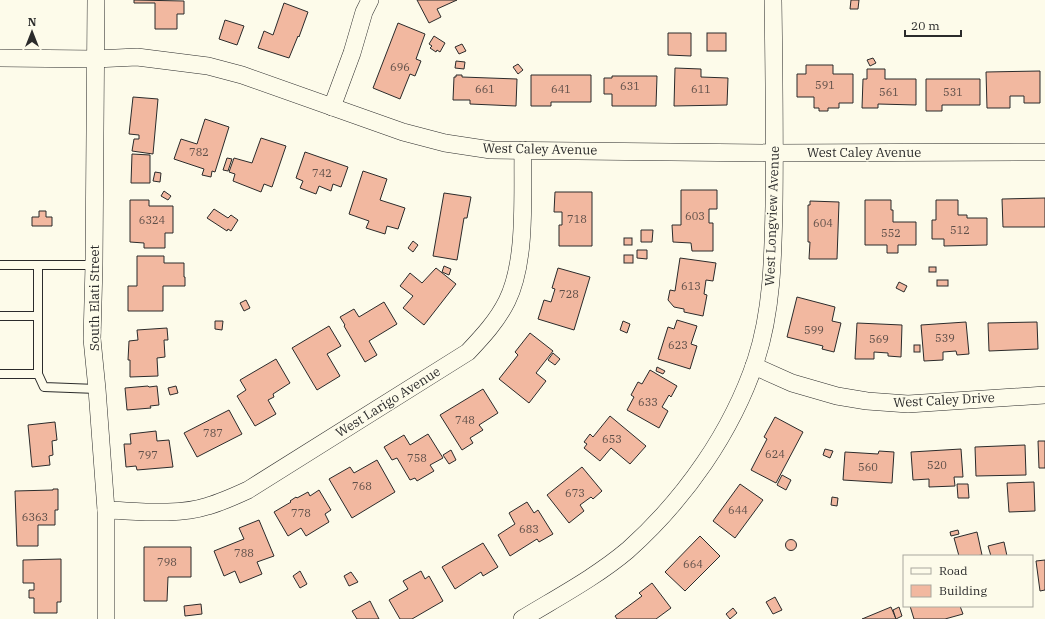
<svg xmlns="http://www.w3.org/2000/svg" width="1045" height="619" font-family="'IBM Plex Serif',serif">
<rect width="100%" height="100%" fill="#fdfbea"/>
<g fill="#f2b8a0" stroke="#2b2b2b">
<path d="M134,0l50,1v13h-7v15h-22v-26h-21z"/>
<path d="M417,0h40l-20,9 4,8 -12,6z"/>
<path d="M851,0h8l-1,9h-8z"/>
<path d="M284,3l24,9 -9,25 -1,-1 -9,22 -31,-10 6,-17 9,4z"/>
<path d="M225,20l19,6 -7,19 -18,-6z"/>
<path d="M398,23l27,11 -9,25 5,2 -6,15 -5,-2 -10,25 -27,-11z"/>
<path d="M668,33h23v23l-23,-1z"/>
<rect x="707" y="33" width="19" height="18"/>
<path d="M434,36l11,7 -5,9 -3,-2 -1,2 -6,-4 2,-2 -3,-2z"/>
<path d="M462,44l4,7 -7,3 -4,-7z"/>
<path d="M873,58l3,5 -6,3 -3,-6z"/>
<path d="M456,61l9,1 -1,7 -9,-1z"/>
<path d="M518,64l5,6 -5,4 -5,-7z"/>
<path d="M806,65h27v9h20v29h-14v5h-11v3h-9v-3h-5v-11h-17v-23h9z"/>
<path d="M675,68l26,1v8l27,1 -1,27 -53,1z"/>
<path d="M867,69h18v10h31v26l-38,-1v4h-16l1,-29h4z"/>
<path d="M1040,71v32h-16v-7h-14v12h-23l-1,-36z"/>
<path d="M456,75h6v2l55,2 -1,27 -46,-2v-4h-17l1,-23h2z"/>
<path d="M531,75h60v27h-40v4h-20z"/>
<path d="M612,76h45l-1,30h-44v-12h-8v-16h8z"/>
<path d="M926,79h54v26h-38v6h-16z"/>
<path d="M133,97l25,2 -5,55 -21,-3 2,-12h5v-4l-10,-1z"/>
<path d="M205,119l24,8 -14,45 -3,-1 -1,6 -9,-2 2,-6 -30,-10 7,-20 16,5z"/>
<path d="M261,138l25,8 -14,41 -8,-3 -3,8 -28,-11 2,-7 -6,-2 5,-14 18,5z"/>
<path d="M305,152l43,15 -7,20 -8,-3 -2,7 -12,-5 -3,8 -16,-6 3,-7 -7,-3z"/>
<path d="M132,154l18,1v28h-19z"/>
<path d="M227,158l5,1 -4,12 -5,-1z"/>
<path d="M363,171l24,8 -7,21 25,8 -7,21 -11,-3 -2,8 -19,-6 3,-7 -20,-7z"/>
<path d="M155,172l6,1 -1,9 -7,-1z"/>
<path d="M681,190h36v19h-8v14h4v28h-21l-1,-8 -18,-1 -1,-17h9z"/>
<path d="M164,191l7,5 -3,4 -7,-4z"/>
<path d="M555,192h37v54h-33v-21h3v-13h-8z"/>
<path d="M444,193l27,4 -4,21h-3l-7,42 -24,-4z"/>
<path d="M1045,198v29h-42l-1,-28z"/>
<path d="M130,200h19v6h24v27h-8v15h-21v-5l-14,-1z"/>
<path d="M865,200h26v10h2v12h23v23h-18v8h-11v-8h-22z"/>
<path d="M936,200h22v15h9v3h20v27l-43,1v-7h-12v-19h4z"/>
<path d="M810,201l29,1 -2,57h-28l1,-17h-2v-37h2z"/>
<path d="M214,209l14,9 3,-3 7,5 -7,11 -3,-2 -1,2 -20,-13z"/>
<path d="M39,211h7v6h6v9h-20v-9h7z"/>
<path d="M641,230h12l-1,12h-11z"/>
<rect x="624" y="238" width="8" height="7"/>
<path d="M413,241l5,4 -5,7 -5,-4z"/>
<path d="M637,250h10v9l-10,-1z"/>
<rect x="624" y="255" width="9" height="8"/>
<path d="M137,256h27v7h20v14h1v9h-22v25h-35v-25h9z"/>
<path d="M680,258l36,5 -3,18 -7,-1 -2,14 3,1 -4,21 -19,-4v-3l-10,-2 -6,-7 2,-10 5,1z"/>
<path d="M444,266l7,3 -2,6 -7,-3z"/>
<rect x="929" y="267" width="7" height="5"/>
<path d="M436,268l20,16 -32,41 -21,-17 10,-12 -13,-10 10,-13 12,10z"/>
<path d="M558,268l32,9 -16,53 -36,-11 6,-19 7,2 4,-13 -3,-1z"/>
<rect x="937" y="280" width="11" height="6"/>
<path d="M899,282l8,4 -3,6 -8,-4z"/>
<path d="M797,297l38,10 -3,14 9,2 -7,29 -12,-3 1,-3 -36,-9z"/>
<path d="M246,300l4,8 -6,3 -4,-8z"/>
<path d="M384,302l13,22 -28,17 8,14 -12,7 -21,-36 1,-1 -5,-8 14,-8 5,8z"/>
<path d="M677,320l20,6 -6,18 6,2 -7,23 -32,-10 10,-32 6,2z"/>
<path d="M215,321h8l-1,9 -7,-1z"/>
<path d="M623,321l7,3 -3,9 -7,-3z"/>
<path d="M966,322l3,32 -12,1 -1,-4 -13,1v8l-19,1 -3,-36z"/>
<path d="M1037,322l1,27 -49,2 -1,-28z"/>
<path d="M857,323l45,2 -1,32 -13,-1v-3l-14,-1v7h-19z"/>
<path d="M329,326l12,20 -14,8 13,22 -23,14 -25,-42z"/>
<path d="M167,328l1,12h-4l1,17 -8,1 1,18 -28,1v-17h-2l1,-19 9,-1 -1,-10z"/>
<path d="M530,333l23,18 -17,22 10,8 -17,22 -30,-24 19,-24 -3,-3z"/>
<rect x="914" y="345" width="6" height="7"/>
<path d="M553,353l7,6 -5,6 -7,-5z"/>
<path d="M276,359l14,24 -17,11 1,3 -6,3 8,14 -21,12 -18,-30 9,-6 -6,-10z"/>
<path d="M657,367l8,4 -2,3 -7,-3z"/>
<path d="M650,370l27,16 -6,11 -2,-2 -7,12 6,4 -9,17 -32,-18 7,-13 -3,-2 7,-13 4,2z"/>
<path d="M148,386l1,1 8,-1 2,19 -9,1 1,2 -24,2 -2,-22z"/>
<path d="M176,386l2,7 -8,2 -2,-7z"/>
<path d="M483,389l15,24 -19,12 4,5 -13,8 3,5 -11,7 -22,-35z"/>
<path d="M229,410l13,24 -45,23 -13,-24z"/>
<path d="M610,416l36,30 -16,18 -19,-16 -11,13 -16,-13 3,-4 -3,-2 6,-8 3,3z"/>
<path d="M775,417l28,15 -27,51 -25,-13 16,-31 -3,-2z"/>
<path d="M55,422l2,18 -5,1 1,14 -4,1 1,9 -18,2 -4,-42z"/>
<path d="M156,431l1,10 12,-1 4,27 -36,3 -1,-4 -10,1 -2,-23h7l-1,-10z"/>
<path d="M428,434l15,24 -13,7 4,6 -17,10 -2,-3 -5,2 -13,-22 -5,2 -8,-13 20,-12 6,10z"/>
<path d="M1038,441h7v27h-6z"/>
<path d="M1025,445l1,30 -50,1 -1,-29z"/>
<path d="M825,449l8,2 -3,7 -7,-3z"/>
<path d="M961,449l2,28h-9l1,9 -26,1v-8l-16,1 -2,-28z"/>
<path d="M451,450l5,10 -7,4 -6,-9z"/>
<path d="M879,451l15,1 -2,31 -49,-3 2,-28 33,2z"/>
<path d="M377,460l18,32 -43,26 -23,-39 21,-12 4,6z"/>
<path d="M582,467l20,24 -9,8 -2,-2 -11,8 4,6 -15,12 -22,-28z"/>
<path d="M782,475l9,5 -5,10 -9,-5z"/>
<path d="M1034,482l1,29 -26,1 -2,-29z"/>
<path d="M740,484l23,16 -28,38 -22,-17z"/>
<path d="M957,484h11l1,14h-11z"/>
<path d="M53,489h5v21h-3v15h-17v21h-21l-2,-55 38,-1z"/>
<path d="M319,490l12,20 -6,4 4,8 -23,14 -5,-8 -13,8 -14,-24 17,-10 -1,-1 6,-4 1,1 11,-6 2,4z"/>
<path d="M832,497l6,1 -1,8 -6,-1z"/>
<path d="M527,502l7,11 4,-3 15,24 -14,8 -2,-3 -27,17 -12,-21 17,-11 -6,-11z"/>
<path d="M259,520l15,36 -17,6 5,12 -22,9 -5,-12 -11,5 -10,-25 30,-12 -5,-11z"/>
<path d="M958,530l1,4 -8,2 -1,-4z"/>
<path d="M977,532l5,23 -6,1h-17l-5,-18z"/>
<path d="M700,536l20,20 -35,35 -20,-19z"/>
<circle cx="791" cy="545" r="5.5"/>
<path d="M1004,542l3,14h-16l-3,-10z"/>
<path d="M483,543l15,24 -15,9 -2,-4 -26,17 -13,-22z"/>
<path d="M144,547h47v30h-23l-1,24h-23z"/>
<path d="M61,559v43h-4v11h-23v-15h-5v-8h5v-7h-11v-23z"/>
<path d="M1045,560v30l-5,1 -4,-30z"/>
<path d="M300,571l7,13 -7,4 -7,-12z"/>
<path d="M421,571l4,8 4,-3 14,25 -31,18h-12l-11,-19 19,-11 -5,-8z"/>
<path d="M351,572l7,10 -9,4 -5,-10z"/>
<path d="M652,583l19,25 -15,11h-39l-2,-3 27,-20 -3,-3z"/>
<path d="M775,597l7,13 -9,4 -7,-12z"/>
<path d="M370,601l9,18h-22l-5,-8z"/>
<path d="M201,604l1,10 -17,2 -1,-10z"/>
<path d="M910,606h50l3,8 -18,5h-31z"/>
<path d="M891,607l5,12h-34z"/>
<path d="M899,607l3,9 -6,3 -3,-9z"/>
<path d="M733,608l4,5 -7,6 -4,-5z"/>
</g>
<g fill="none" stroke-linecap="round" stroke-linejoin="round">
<g stroke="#2b2b2b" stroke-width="10">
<g id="lane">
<path d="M0,265h94"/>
<path d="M0,316h38"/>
<path d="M0,374h38l6,13 53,2"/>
<path d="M38,374v-109"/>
</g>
</g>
<g stroke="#2b2b2b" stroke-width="18">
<g id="street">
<path d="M96,0l-2,265 -2,74 5,50 9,121v109"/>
<path d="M0,58l95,1 42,-2 71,9 34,9 161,57 42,11 46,7 284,3 270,-1"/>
<path d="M332,107l20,-54 12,-41 6,-12"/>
<path d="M754,366l38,17 45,13 30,5 41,3 137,-9"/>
<path d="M106,510c32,1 71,6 102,-4 14,-4 27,-10 40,-16l220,-138c15,-16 29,-31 39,-51 20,-40 15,-106 16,-151"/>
<path d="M522,619c36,-22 74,-42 106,-69 57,-51 104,-118 128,-190 16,-49 17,-102 18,-154 1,-69 0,-137 -1,-206"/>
</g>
</g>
<use href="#lane" stroke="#fdfbea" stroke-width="8"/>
<use href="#street" stroke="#fdfbea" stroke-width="17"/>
</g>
<g text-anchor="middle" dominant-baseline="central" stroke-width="3" stroke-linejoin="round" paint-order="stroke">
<g font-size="11" fill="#5d4e48">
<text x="400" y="67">696</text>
<text x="825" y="85">591</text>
<text x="630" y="86">631</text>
<text x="485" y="89">661</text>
<text x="561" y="89">641</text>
<text x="701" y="89">611</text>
<text x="889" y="92">561</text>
<text x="953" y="92">531</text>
<text x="199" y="152">782</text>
<text x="322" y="173">742</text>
<text x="695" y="216">603</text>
<text x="577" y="219">718</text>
<text x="152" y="220">6324</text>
<text x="823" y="223">604</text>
<text x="960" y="230">512</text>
<text x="891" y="233">552</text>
<text x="691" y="286">613</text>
<text x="569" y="294">728</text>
<text x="814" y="330">599</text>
<text x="945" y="338">539</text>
<text x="879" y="339">569</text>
<text x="678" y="345">623</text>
<text x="648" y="402">633</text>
<text x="465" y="420">748</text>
<text x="213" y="433">787</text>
<text x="612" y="439">653</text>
<text x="775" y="454">624</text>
<text x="148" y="455">797</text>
<text x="417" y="458">758</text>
<text x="937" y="465">520</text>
<text x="868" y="467">560</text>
<text x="362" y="486">768</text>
<text x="575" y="493">673</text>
<text x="738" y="510">644</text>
<text x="301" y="513">778</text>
<text x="35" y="517">6363</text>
<text x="529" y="529">683</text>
<text x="244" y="553">788</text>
<text x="167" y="562">798</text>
<text x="693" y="564">664</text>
</g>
<g font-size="13" fill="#2b2b2b" stroke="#fdfbea">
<text transform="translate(540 149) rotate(1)">West Caley Avenue</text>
<text x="864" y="152">West Caley Avenue</text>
<text transform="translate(772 216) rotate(-88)">West Longview Avenue</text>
<text transform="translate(94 298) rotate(-90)">South Elati Street</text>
<text transform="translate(944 400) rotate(-3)">West Caley Drive</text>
<text transform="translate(388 402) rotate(-32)">West Larigo Avenue</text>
</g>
</g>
<rect x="903" y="555" width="130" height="52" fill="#fdfbea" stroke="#a9a89e"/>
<rect x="911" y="568" width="20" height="6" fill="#fdfbea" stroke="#a9a89e"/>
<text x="939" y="575" font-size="12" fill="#2b2b2b">Road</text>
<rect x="911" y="585" width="20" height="12" fill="#f2b8a0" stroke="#a9a89e"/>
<text x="939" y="595" font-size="12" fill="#2b2b2b">Building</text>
<g transform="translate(32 32)" stroke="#fdfbea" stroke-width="3" paint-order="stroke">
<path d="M0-3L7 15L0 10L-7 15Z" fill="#2b2b2b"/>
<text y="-6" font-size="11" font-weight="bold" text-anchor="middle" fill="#2b2b2b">N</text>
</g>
<path d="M905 30v6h56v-6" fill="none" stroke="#2b2b2b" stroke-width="2"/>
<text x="911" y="30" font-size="12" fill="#2b2b2b" stroke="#fdfbea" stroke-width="3" paint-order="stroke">20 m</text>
</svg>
